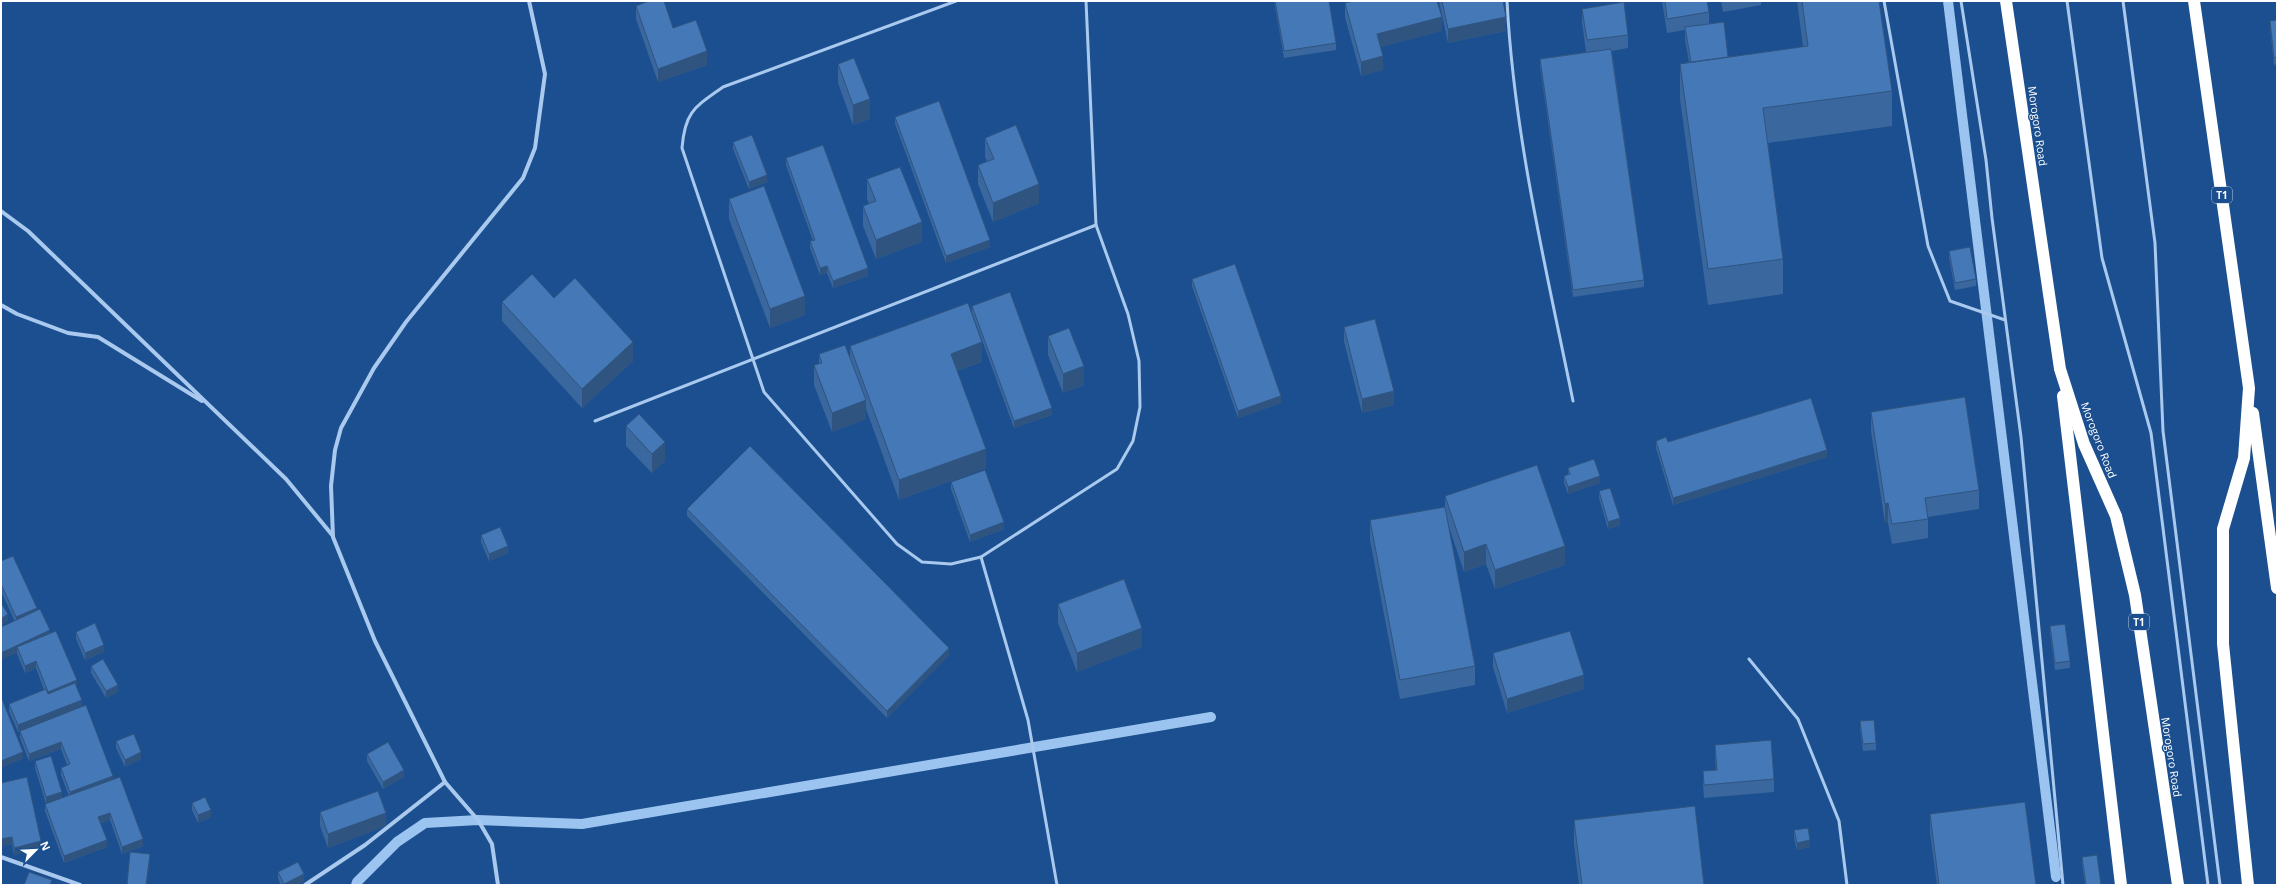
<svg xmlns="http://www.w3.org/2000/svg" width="2278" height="886" font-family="'Open Sans',sans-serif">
<rect width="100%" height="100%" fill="#1b4f8f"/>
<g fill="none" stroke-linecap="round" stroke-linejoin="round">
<g stroke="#9cc4f0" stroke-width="10">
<path d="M1948,1l108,876"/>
<path d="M356,885l1,-3 40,-40 28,-19 53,-3 104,4 629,-107"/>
</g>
<g stroke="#a9c9ee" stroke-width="3">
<path d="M956,1l-233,86c-28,20 -38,24 -41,61l82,244 133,152 25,18 29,2 30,-7"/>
<path d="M1507,1c7,135 39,267 66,400"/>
<path d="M1884,1l44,245 22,55 55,19"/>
<path d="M1961,1l25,159 6,58 29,219 42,448"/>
<path d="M2067,1l35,257 49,175 57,452"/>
<path d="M2123,1l32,242 8,188 57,454"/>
<path d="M595,421l501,-196"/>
<path d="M1749,659l49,60 41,102 8,64"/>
<path d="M1057,885l-29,-165 -47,-163 136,-88 16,-28 7,-34 -1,-46 -11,-47 -32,-89 -10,-224"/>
</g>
<g stroke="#a9c9ee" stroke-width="4">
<path d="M1,211l27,20 258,248 47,57"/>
<path d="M1,305l16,9 51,19 30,4 104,64"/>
<path d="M1,857l79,28"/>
<path d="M305,885l60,-40 80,-63"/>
<path d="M498,885l-6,-41 -14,-24 -33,-38 -70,-141 -42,-104 -2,-51 4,-36 6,-22 33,-60 32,-46 117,-144 12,-30 10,-74 -16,-73"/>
</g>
<g stroke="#fff" stroke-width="12">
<path d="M2006,1l54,368 24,75 32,72 19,79 43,290"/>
<path d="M2194,1l55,387 -5,70 -21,71v115l25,241"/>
<path d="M2063,396l58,489"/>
<path d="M2253,413l24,175"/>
</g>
</g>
<g fill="#3a679d">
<path d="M1274,1h55l7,42v7l-52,8z"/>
<path d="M1439,1h64l3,30 -58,12z"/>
<path d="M1662,1h45l2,11v12l19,33 75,-10 -6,-46h82l13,90v35l-124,17 15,116v35l-75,11 -28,-206v-35l9,-2 -4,-22v-10l-18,3z"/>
<path d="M1721,1h40v4l-38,7z"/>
<path d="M1345,3l97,28 -62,16 3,23 -22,6 -16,-59z"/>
<path d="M636,6l37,22 34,37 -49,17 -22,-63z"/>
<path d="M1582,9l46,26v13l-16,3 32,229v7l-71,10 -33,-231v-7l46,-7 -4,-30z"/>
<path d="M2277,20v44l-3,1 -4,-37v-7z"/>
<path d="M838,64l32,55 -17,6 -15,-42z"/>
<path d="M895,117l95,130 -44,16 -51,-139z"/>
<path d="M985,138l54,65 -46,19 -15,-38v-19l9,-4 -2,-4z"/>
<path d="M733,142l34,40 -18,7 -16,-40z"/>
<path d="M786,158l82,118 -35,12 -6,-15 -7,2 -10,-27v-7h3l-27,-76z"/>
<path d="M867,179l55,63 -46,17 -13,-33v-20l6,-2 -2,-5z"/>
<path d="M729,199l76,116 -35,13 -41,-109z"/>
<path d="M1949,251l27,28v7l-21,4 -6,-32z"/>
<path d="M1192,279l89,124 -43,15 -46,-132z"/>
<path d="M502,302l131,59 -51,47 -80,-87z"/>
<path d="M972,306l80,109 -38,13 -42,-115z"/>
<path d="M1344,327l50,78 -32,8 -18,-72z"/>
<path d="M1048,336l36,49 -21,8 -15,-38z"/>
<path d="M850,346l132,16 -25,9 29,97 -87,32 -33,-91v10l-34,13 -18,-47v-20l5,-1v-10l31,3z"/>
<path d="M1871,412l108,78v19l-51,8v21l-36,6 -4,-21h-3l-14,-92z"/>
<path d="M626,426l39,35 -13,12 -26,-27z"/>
<path d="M1656,441l12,1 159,15 -154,48 -17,-57z"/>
<path d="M1568,468l32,15 -32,11 -4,-11v-7l4,-2z"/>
<path d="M951,482l53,47 -34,13 -19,-53z"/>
<path d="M1599,491l21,34 -12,4 -9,-31z"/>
<path d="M1445,496l120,69 -70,24 -9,-25 -22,8 -16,-48 27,142v19l-75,14 -30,-159v-20l75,-11z"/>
<path d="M687,509l262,146 -62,63 -200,-202z"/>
<path d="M481,535l27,18 -19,8 -8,-19z"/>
<path d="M1,561l36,49 13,23 26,54 6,20 61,139 -21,8 -12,-34 -9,3 6,24 -43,16 -19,-52v-7h1l-11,-36v-7l27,37 7,-2 -8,-21v-7l6,-3 -6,-16 -32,12 -9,-23v-6h-2l-9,-21v-7l35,-14 -8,-22 -11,5 -8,-19 -3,-34 -13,-29z"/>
<path d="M1058,604l84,43 -65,25 -19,-49z"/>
<path d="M2050,626l20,35v7l-15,2 -5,-37z"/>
<path d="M76,632l28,20 -19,8 -9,-21z"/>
<path d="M1493,653l91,36 -77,24 -14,-46z"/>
<path d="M91,666l27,26 -12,6 -15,-25z"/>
<path d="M1860,721l16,22v7l-13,1 -3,-23z"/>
<path d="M116,741l25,18 -16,8 -9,-19z"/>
<path d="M1715,745l59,34v13l-70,6 -1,-13v-14l13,-1 -1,-11z"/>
<path d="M367,754l37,23 -21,12 -16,-28z"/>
<path d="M1,783l40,65 -27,7 -2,-11 -11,2z"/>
<path d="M192,803l19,14 -13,6 -6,-13z"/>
<path d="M320,812l66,14 -58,22 -8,-22z"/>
<path d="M1930,814l106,71h-99l-7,-52z"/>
<path d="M1574,820l130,65h-125l-5,-41z"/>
<path d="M1794,830l16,17 -13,3 -3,-12z"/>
<path d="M2082,857l19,28h-16l-3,-21z"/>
<path d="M278,872l26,9 -8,4h-15l-3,-6z"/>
</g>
<g fill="#305480">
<path d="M1442,17v14l-65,17v-14z"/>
<path d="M1506,17v14l-58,12v-14z"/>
<path d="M707,51v14l-49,17v-13z"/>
<path d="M1383,56v14l-22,6v-14z"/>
<path d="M870,99v20l-17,6v-20z"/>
<path d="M767,175v7l-18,7v-7z"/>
<path d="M1039,184v19l-46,19v-19z"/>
<path d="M922,222v20l-46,17v-19z"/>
<path d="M990,240v7l-44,16v-7z"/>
<path d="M827,266v7l-7,2v-7z"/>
<path d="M868,268v8l-35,12v-7z"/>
<path d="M805,296v19l-35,13v-19z"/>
<path d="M633,342v19l-51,47v-19z"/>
<path d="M982,342v20l-31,11v-19z"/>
<path d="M1084,366v19l-21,8v-19z"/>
<path d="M1394,391v14l-32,8v-14z"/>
<path d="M1281,396v7l-43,15v-7z"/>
<path d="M866,400v19l-34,13v-19z"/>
<path d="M1052,408v7l-38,13v-7z"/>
<path d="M665,442v19l-13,12v-19z"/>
<path d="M986,449v19l-87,32v-20z"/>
<path d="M1827,450v7l-154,48v-7z"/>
<path d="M1600,476v7l-32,11v-7z"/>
<path d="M1888,503v20h-3v-19z"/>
<path d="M1620,518v7l-12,4v-7z"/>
<path d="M1004,522v7l-34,13v-7z"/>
<path d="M1486,544v20l-22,8v-20z"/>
<path d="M508,546v7l-19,8v-7z"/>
<path d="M1565,546v19l-70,24v-19z"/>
<path d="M37,608v7l-21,9v-7z"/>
<path d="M8,614v7l-7,5v-7z"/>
<path d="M1142,628v19l-65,25v-19z"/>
<path d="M50,630v7l-33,10v6l-16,7v-7z"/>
<path d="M104,645v7l-19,8v-7z"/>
<path d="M949,648v7l-62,63v-7z"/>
<path d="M36,661v7l-11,5v-7z"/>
<path d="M1584,675v14l-77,24v-14z"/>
<path d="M77,680v7l-29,12v-7z"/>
<path d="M118,685v7l-12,6v-7z"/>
<path d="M82,700v7l-64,25v-7z"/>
<path d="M61,742v7l-32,12v-7z"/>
<path d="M23,752v7l-22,9v-7z"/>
<path d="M141,752v7l-16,8v-7z"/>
<path d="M404,770v7l-21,12v-7z"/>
<path d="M113,776v7l-43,16v-7z"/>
<path d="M62,792v7l-16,5v-7z"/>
<path d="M211,810v7l-13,6v-8z"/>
<path d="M110,813v7l-12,4v-7z"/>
<path d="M386,813v13l-58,22v-14z"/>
<path d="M12,837v7l-11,2v-7z"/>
<path d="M143,839v7l-21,8v-7z"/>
<path d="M107,840v7l-43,16v-7z"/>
<path d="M1810,840v7l-13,3v-7z"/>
<path d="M41,841v7l-27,7v-7z"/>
<path d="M150,854v7l-3,24h-1z"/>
<path d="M304,874v7l-8,4h-12v-1z"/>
</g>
<g fill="#4478b7" stroke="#305480">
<path d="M649,1h15l9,27 23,-8 11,31 -49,18 -22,-63z"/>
<path d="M1275,1h54l7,42 -52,8z"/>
<path d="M1353,1h84l5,16 -65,17 6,22 -22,6 -16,-59z"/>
<path d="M1442,1h61l3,16 -58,12z"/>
<path d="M1665,1h42l2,11 -42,7z"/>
<path d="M1802,1h77l13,90 -129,17 20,151 -75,10 -28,-205 128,-18z"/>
<path d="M1624,2l4,33 -41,5 -5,-31z"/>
<path d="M2277,20v37l-3,1 -4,-37z"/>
<path d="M1724,22l4,35 -37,5 -6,-35z"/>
<path d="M1611,49l33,231 -71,10 -33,-231z"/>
<path d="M854,58l16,41 -17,6 -15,-41z"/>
<path d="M939,101l51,139 -44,16 -51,-139z"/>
<path d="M1016,125l23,59 -46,19 -15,-38 16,-6 -9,-21z"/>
<path d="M752,135l15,40 -18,7 -16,-40z"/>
<path d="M823,145l45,123 -35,13 -6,-15 -7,2 -10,-27 5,-1 -29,-82z"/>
<path d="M900,167l22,55 -46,18 -13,-34 13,-5 -9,-22z"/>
<path d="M764,186l41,110 -35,13 -41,-110z"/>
<path d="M1970,247l6,32 -21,4 -6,-32z"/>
<path d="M1235,264l46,132 -43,15 -46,-132z"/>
<path d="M532,274l22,24 21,-20 58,64 -51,47 -80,-87z"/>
<path d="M1010,292l42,116 -38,13 -42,-115z"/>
<path d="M968,303l14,39 -31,12 35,95 -87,31 -49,-134z"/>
<path d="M1375,319l19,72 -32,8 -18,-72z"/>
<path d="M1069,328l15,38 -21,8 -15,-38z"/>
<path d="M845,345l21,55 -34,13 -18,-48 8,-2 -3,-9z"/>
<path d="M1965,397l14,93 -54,8 3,21 -36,5 -4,-21 -3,1 -14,-92z"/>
<path d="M1811,398l16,52 -154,48 -17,-57 10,-4 2,5z"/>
<path d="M639,414l26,28 -13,12 -26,-28z"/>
<path d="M750,446l199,202 -62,63 -200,-202z"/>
<path d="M1594,459l6,17 -32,11 -4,-11 6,-2 -2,-6z"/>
<path d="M1537,465l28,81 -70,24 -9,-26 -22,8 -19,-56z"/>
<path d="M985,470l19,52 -34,13 -19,-53z"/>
<path d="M1610,488l10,30 -12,4 -9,-31z"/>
<path d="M1445,507l30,159 -75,14 -30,-160z"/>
<path d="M500,527l8,19 -19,8 -8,-19z"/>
<path d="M13,556l24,52 -21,9 -15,-33v-23z"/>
<path d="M1124,579l18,49 -65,25 -19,-49z"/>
<path d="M1,603l7,11 -7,5z"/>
<path d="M40,609l10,21 -49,23v-26z"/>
<path d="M95,623l9,22 -19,8 -9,-21z"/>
<path d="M2065,624l5,37 -15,2 -5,-37z"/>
<path d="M56,631l21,49 -29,12 -12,-31 -11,5 -8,-19z"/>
<path d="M1570,631l14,44 -77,24 -14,-46z"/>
<path d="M103,659l15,26 -12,6 -15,-25z"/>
<path d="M75,683l7,17 -64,25 -9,-21 37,-15 2,5z"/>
<path d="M1,699h1l21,53 -22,9z"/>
<path d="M86,705l27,71 -43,16 -9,-24 9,-4 -9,-22 -32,12 -9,-23z"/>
<path d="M1874,720l2,23 -13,1 -3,-23z"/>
<path d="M134,734l7,18 -16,8 -9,-19z"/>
<path d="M1771,740l3,39 -70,6 -1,-14 14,-1 -2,-25z"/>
<path d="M388,742l16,28 -21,12 -16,-28z"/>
<path d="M51,756l11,36 -16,5 -11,-36z"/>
<path d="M27,777l14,64 -27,7 -2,-11 -11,2v-56z"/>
<path d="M120,777l23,62 -21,8 -12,-34 -12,4 9,23 -43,16 -19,-52z"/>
<path d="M378,791l8,22 -58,21 -8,-22z"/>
<path d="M205,797l6,13 -13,5 -6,-12z"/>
<path d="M2025,802l11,83h-97l-9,-71z"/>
<path d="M1695,806l9,79h-122l-8,-65z"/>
<path d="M1808,828l2,12 -13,3 -3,-13z"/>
<path d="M130,852l20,2 -4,31h-19z"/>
<path d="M2097,855l4,30h-15l-4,-28z"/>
<path d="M298,862l6,12 -20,10 -6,-12z"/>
<path d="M29,872l23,8 -2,5h-26z"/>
</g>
<g text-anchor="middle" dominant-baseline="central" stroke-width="3" stroke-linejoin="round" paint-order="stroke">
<g fill="#1b4f8f" stroke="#bbcadd" stroke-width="1">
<rect x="2212" y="187" width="20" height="16" rx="3"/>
<rect x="2129" y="614" width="20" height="16" rx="3"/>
</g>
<g font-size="10" font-weight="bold" fill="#fff">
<text x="2222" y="195">T1</text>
<text x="2139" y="622">T1</text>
</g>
<g font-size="11" fill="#fff" stroke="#1b4f8f">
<text transform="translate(2038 126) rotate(82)">Morogoro Road</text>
<text transform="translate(2099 440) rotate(69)">Morogoro Road</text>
<text transform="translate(2172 757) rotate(81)">Morogoro Road</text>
</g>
</g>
<rect width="2278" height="886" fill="none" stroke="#ffffff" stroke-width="4"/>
<g transform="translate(36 850) rotate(66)" stroke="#1b4f8f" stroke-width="3" paint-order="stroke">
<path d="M0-3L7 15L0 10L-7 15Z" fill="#ffffff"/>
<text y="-6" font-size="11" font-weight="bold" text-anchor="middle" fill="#ffffff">N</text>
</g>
</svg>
